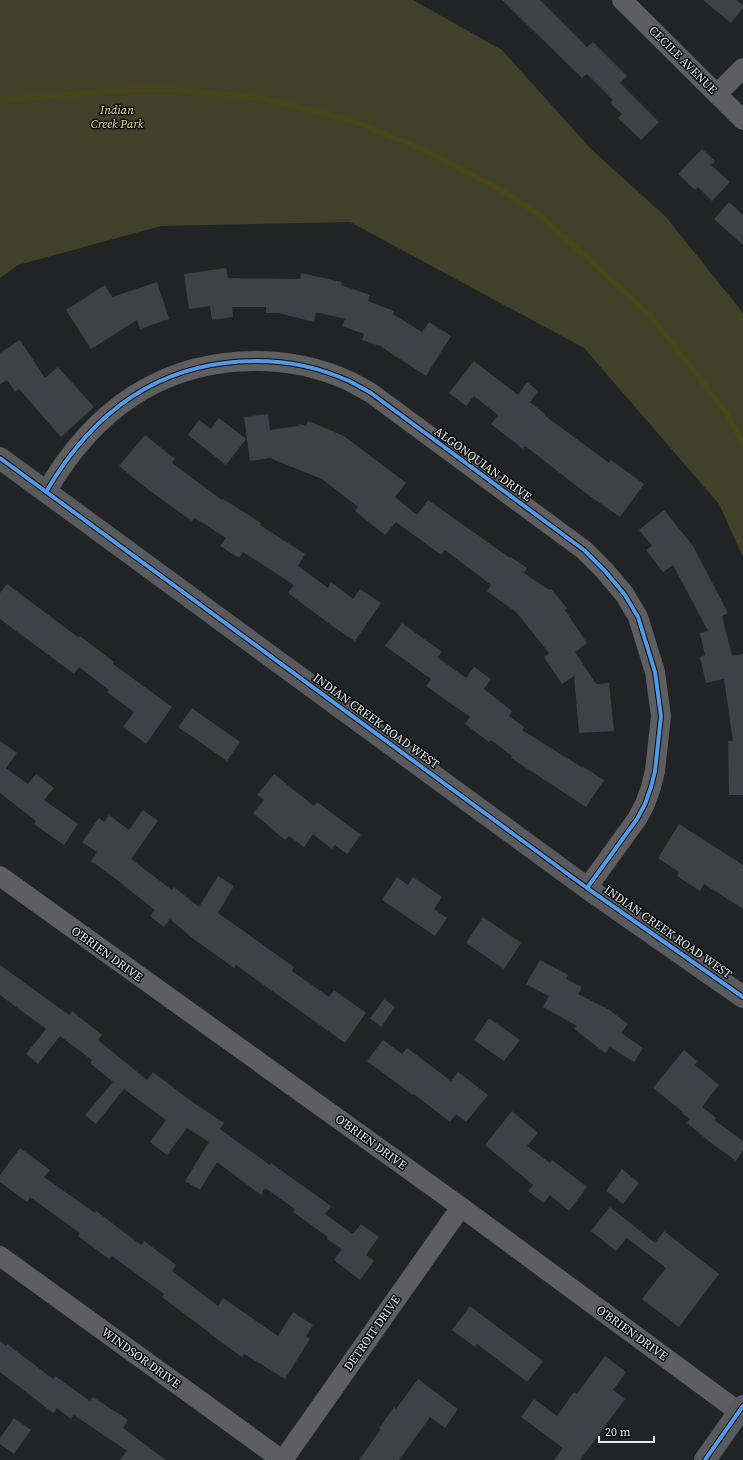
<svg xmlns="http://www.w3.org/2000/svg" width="743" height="1460" font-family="'Source Serif 4',serif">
<rect width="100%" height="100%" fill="#222324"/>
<path fill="#414028" d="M0,0h413l89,50 90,100 74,67 77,96v244l-24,-53 -135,-156 -234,-126 -189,4 -143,39 -18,13z"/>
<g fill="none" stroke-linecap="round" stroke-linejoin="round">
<path stroke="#484618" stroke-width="5.5" d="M0,100l141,-11 39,1 81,8 92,23 74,30 79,42 36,24 108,98 76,97 17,33"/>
</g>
<g fill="#3e4148">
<path d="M502,0h38l47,47 6,-5 34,34 -7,7 39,39 -18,18 -23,-22 4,-4 -12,-11 3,-3 -26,-26 -5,4z"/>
<path d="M703,0h33l7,5v3l-12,15z"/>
<path d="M702,149l13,12 -4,4 19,17 -18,19 -14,-14 -3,3 -17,-16z"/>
<path d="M729,202l14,13v30l-29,-26z"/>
<path d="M226,268l2,10 72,1 1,-6 41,9 -1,3 29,10 -2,6 26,10 -1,3 29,18 7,-10 22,14 -25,40 -46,-30 -18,-6 2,-6 -22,-8 3,-7 -29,-7 -2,10 -36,-9h-12v-6h-34l1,10 -21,3 -2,-14 -21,3 -5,-35z"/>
<path d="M157,282l12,37 -29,10 -3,-9 -46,29 -25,-39 39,-25 7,12z"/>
<path d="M20,340l25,38 13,-11 36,40 -33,30 -42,-48 -4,3 -8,-12 -7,4v-31z"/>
<path d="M474,361l44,34 9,-13 11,9 -8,11 15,12 -1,1 65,48 2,-3 33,24 -24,33 -33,-23 -62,-48 -2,3 -32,-25 7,-9 -24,-19 -8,10 -17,-13z"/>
<path d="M268,414l2,16 28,-4 1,-2 7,2 2,-5 36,15 62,47 -11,14 22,18 11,-15 82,58 1,-1 16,11 -3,5 25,17 2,-1 16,19 -2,2 22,33 -12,9 21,32 13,-1 5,48 -35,2 -5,-57 -12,8 -18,-27 5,-4 -33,-41 -29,-21 4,-6 -46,-35 -4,5 -45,-33 -11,13 -30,-24 3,-4 -36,-28 -52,-21 -20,3 -6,-44z"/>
<path d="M219,418l27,21 -20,26 -38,-30 11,-15 12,9z"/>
<path d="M145,435l30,24 -3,4 50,37 1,-1 38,24 -1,2 45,29 -7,12 30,22 3,-6 22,17 7,-10 21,14 -26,38 -20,-13 -47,-35 6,-8 -51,-33 -4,6 -19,-12 6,-8 -31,-20 -3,3 -42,-30 -31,-25z"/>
<path d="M664,510l29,36 35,67 -6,3 10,40 11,-2v141h-14l-1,-54h5l-9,-62 -18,4 -6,-26 5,-2 -5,-22 8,-2 -35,-66 -10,7 -17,-22 6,-4 -13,-16z"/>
<path d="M7,584l72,54 1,-2 34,26 -1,2 59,43 -26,37 -23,-17 11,-15 -27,-20 2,-2 -30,-23 -5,7 -74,-55v-26z"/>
<path d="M402,623l40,29 -5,5 29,21 8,-11 17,12 -7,10 28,22 -3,5 15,11 -2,3 61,38 -1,-2 22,14 -18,27 -75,-49 1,-2 -21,-16 -2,2 -24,-18 5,-7 -44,-31 5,-7 -46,-33z"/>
<path d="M192,708l48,34 -13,19 -49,-34z"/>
<path d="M0,741l17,12 -11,15 22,16 8,-10 18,14 -10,12 34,24 -14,21 -30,-21 2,-3 -36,-28z"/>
<path d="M274,774l40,32 3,-4 44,33 -14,19 -12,-9 -3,4 -19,-15 -9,13 -15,-11 -4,4 -32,-27 11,-13 -7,-5z"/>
<path d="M143,810l15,11 -27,38 41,31 2,-3 25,20 19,-31 16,10 -16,27 76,54 -2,4 37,26 5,-7 32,23 -21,30 -109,-78 -2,3 -43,-31 -21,-18 -6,8 -14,-11 5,-6 -32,-25h1l-33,-24 6,-9 -15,-10 17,-24 5,4 5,-7 20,15z"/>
<path d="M679,824l64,41v44l-39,-25 -4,7 -23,-15 2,-4 -21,-14z"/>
<path d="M397,877l11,8 5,-8 29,20 -8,12 13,9 -12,18 -53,-36z"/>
<path d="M483,917l38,26 -17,26 -38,-26z"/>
<path d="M540,960l28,15 -2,4 16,8 -4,7 30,15 20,15 -7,9 22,15 -9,14 -24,-15 -5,6 -31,-24 3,-3 -34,-19 6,-11 -23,-12z"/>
<path d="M0,965l69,50 3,-4 30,24 -4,5 49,40 6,-8 41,31 30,20 -4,6 50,36 1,-2 60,43 -6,8 28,20 8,-10 18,13 -13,18 8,6 -14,19 -26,-20 8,-11 -15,-10 1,-2 -35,-25 2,-3 -30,-21 -4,7 -44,-33 -17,28 -15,-9 24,-39 -22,-14 -20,27 -17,-13 16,-22 -42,-31 -28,35 -11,-9 28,-33 -23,-19 2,-3 -32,-24 -22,28 -12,-10 20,-25 -46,-34z"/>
<path d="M384,999l11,8 -14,20 -11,-9z"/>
<path d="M489,1018l31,22 -16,21 -30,-21z"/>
<path d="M383,1040l19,14 5,-6 44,33 7,-9 30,23 -22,27 -10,-8 -6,8 -36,-28 -1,1 -46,-34z"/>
<path d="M684,1050l13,11 -2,4 24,20 -17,22 14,11 -2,2 29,21v10l-7,10 -26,-19 -23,-19 3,-4 -8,-6 1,-1 -30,-24z"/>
<path d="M512,1111l26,22 -11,13 23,17 2,-3 35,27 -18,24 -19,-16 -6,8 -16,-12 5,-6 -48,-40z"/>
<path d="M20,1148l30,22 -6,7 51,36 1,-2 45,34 3,-4 32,24 -4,6 46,35 5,-8 55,38 15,-24 20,13 -7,11 4,3 -25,40 -41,-25 -2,3 -32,-23v-1l-48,-36 2,-3 -52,-38 -3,3 -31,-23 2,-3 -50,-36 -3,5 -27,-20v-7z"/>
<path d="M622,1169l17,14 -16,21 -17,-13z"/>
<path d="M610,1207l45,36 9,-12 55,43 -40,53 -37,-28 24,-31 -39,-30 -11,13 -25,-20z"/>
<path d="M470,1306l73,55 -16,21 -50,-38 -2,3 -23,-17z"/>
<path d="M0,1341l6,5 1,-2 46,35 2,-3 35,25 3,-4 35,23 -5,8 43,32h-46l7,-9 -53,-36 -3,4 -14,-11 -4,5 -53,-41z"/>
<path d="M605,1356l21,16 -13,18 12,9 -45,61h-26l9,-12 -42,-31 13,-18 23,17 17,-24 3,2z"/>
<path d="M418,1379l40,30 -13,19 -15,-11 -31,43h-40l22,-31 -2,-1 15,-21 2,2z"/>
<path d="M14,1418l17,12 -17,24 -14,-10v-6z"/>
</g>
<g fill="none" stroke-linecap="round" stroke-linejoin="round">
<g stroke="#5e5e60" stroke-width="20">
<path d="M622,0l121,120"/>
<path d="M717,94l26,-26"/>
<path d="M46,492c22,-38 50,-72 87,-96 63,-41 149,-46 216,-15 8,4 15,8 22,12l213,157 21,21 20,24 13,22 17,55 6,44 -6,55 -4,16 -6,17 -8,15 -50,69"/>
<path d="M0,876l461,331 278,205"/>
<path d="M0,1256l282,204"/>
<path d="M283,1460l178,-253"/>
</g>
<g stroke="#595a5d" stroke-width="22">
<path d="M0,458l587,430 156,109"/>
<path d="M705,1460l38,-54"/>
</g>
<g stroke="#0b0c0d" stroke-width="6">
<g id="cycleway">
<path d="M0,458l587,430 156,109"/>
<path d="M46,492c22,-38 50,-72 87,-96 63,-41 149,-46 216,-15 8,4 15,8 22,12l213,157 21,21 20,24 13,22 17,55 6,44 -6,55 -4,16 -6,17 -8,15 -50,69"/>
<path d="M705,1460l38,-54"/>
</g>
</g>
<use href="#cycleway" stroke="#5399e6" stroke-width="4"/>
</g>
<g text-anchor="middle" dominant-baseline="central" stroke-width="3" stroke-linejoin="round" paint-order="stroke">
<g font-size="12" fill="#e6e7e9" stroke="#0b0c0d">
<text transform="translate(683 60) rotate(45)">CECILE AVENUE</text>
<text transform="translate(483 464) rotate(36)">ALGONQUIAN DRIVE</text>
<text transform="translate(376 721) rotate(36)">INDIAN CREEK ROAD WEST</text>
<text transform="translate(668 932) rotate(35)">INDIAN CREEK ROAD WEST</text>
<text transform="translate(107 954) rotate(36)">O'BRIEN DRIVE</text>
<text transform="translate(371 1142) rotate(36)">O'BRIEN DRIVE</text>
<text transform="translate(372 1333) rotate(-55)">DETROIT DRIVE</text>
<text transform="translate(632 1333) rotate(36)">O'BRIEN DRIVE</text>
<text transform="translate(141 1358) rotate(36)">WINDSOR DRIVE</text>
</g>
<g font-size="12" font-style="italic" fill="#eae597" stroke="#0b0c0d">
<text x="117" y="110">Indian<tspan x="117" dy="14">Creek Park</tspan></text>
</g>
</g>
<path d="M599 1436v6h55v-6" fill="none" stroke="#e6e7e9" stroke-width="2"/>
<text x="605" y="1436" font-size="12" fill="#e6e7e9" stroke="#0b0c0d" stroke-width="3" paint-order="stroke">20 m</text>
</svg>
